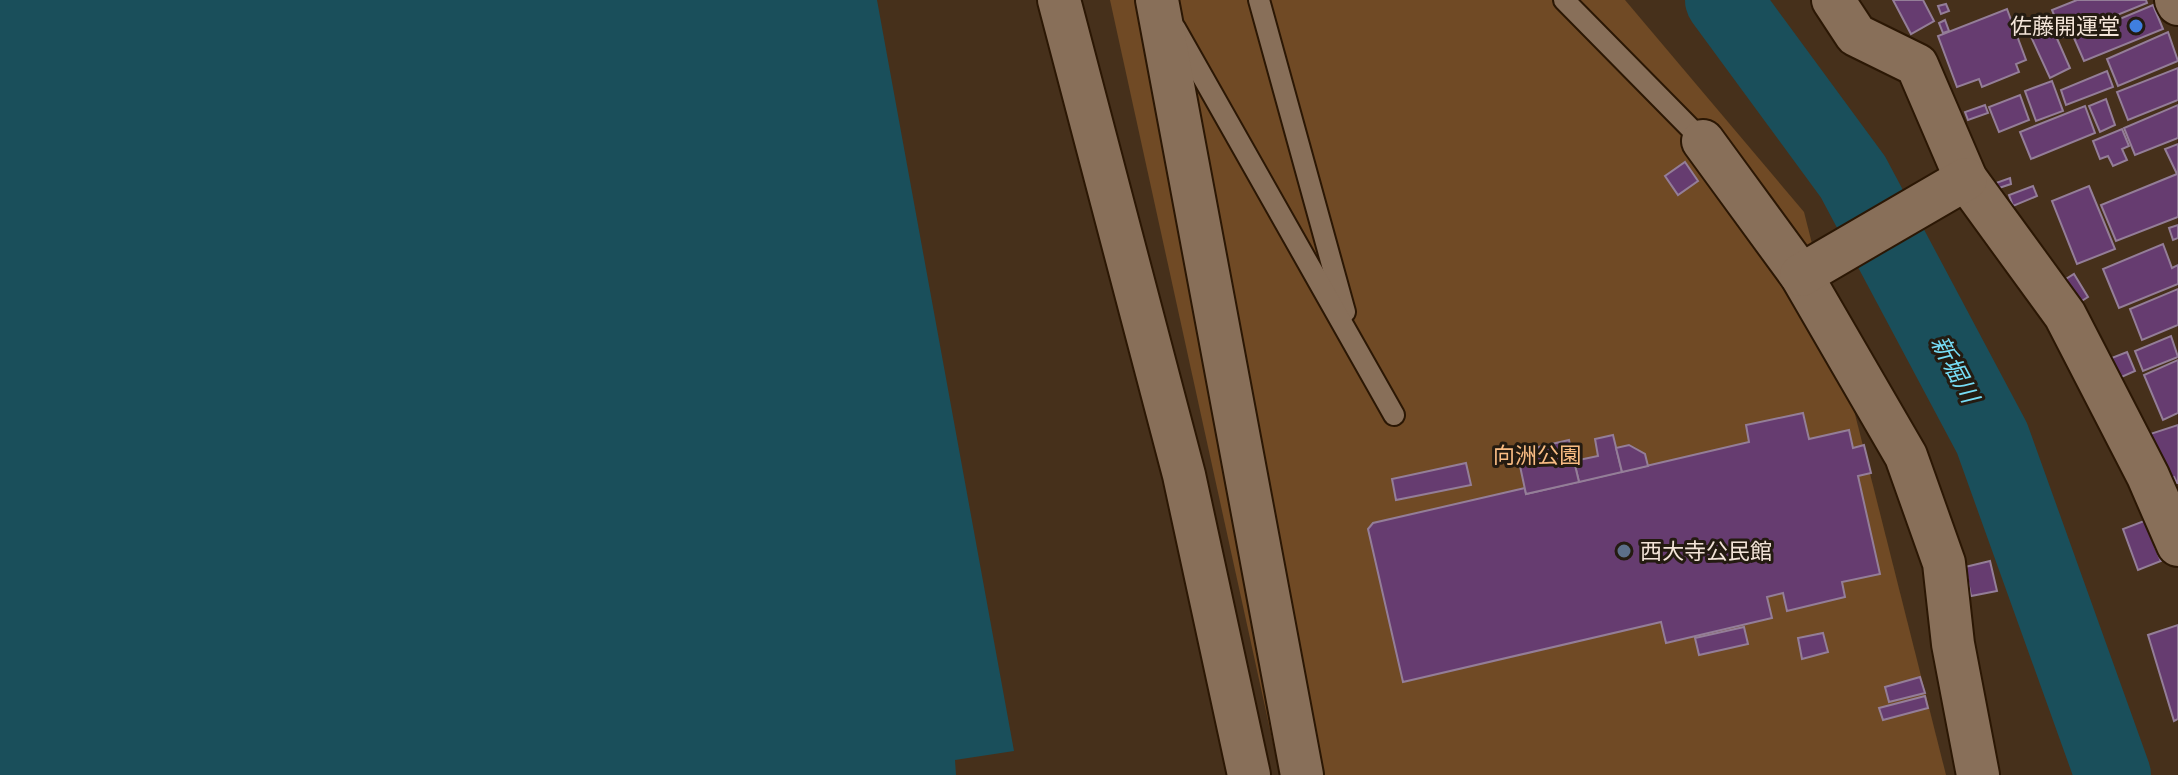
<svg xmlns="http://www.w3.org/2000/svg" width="2178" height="775" font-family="'PT Sans Narrow','Noto Sans JP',sans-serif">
<rect width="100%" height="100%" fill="#46301b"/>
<path fill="#704a25" d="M1110,0h515l179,212 142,563h-666z"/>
<path fill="#1a4f5b" d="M0,0h877l137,751 -59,9 1,15h-956z"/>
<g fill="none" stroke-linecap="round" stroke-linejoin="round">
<path stroke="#1a4f5b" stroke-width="76" d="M1723,0l130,177 139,261 121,337"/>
</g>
<g fill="#663c70" stroke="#947e98" stroke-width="2">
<path d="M1893,0h30l11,21 -23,13z"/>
<path d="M2077,0h69l1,3 -84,34 -11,-27z"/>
<path d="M1946,4l3,7 -8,3 -3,-8z"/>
<path d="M2153,5l10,24 -79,32 -10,-23z"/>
<path d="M2007,9l19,51 -10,4 3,8 -37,15 -3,-8 -22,8 -19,-51z"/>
<path d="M2048,18l22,50 -20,10 -23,-50z"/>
<path d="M1945,20l4,11 -6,2 -4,-10z"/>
<path d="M2168,32l10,29 -60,25 -11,-27z"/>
<path d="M2178,68v32l-50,20 -11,-28z"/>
<path d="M2107,71l6,16 -47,18 -5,-15z"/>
<path d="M2052,81l11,30 -27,10 -11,-30z"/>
<path d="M2020,95l9,25 -30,12 -10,-25z"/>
<path d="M2106,99l9,26 -15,7 -11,-26z"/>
<path d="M1985,105l3,8 -20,7 -3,-8z"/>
<path d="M2178,105v33l-43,17 -11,-27z"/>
<path d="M2085,106l10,27 -64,26 -11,-27z"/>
<path d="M2122,129l7,17 -7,3 5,11 -14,6 -5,-10 -8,3 -7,-18z"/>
<path d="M2178,144v73l-62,24 -15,-36 76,-31 -12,-25z"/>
<path d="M1685,162l13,19 -20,14 -13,-19z"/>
<path d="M2010,178l1,6 -12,4 -3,-5z"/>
<path d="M2033,186l4,10 -24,10 -4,-11z"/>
<path d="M2089,186l26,63 -38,15 -25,-63z"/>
<path d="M2178,225v13l-5,2 -4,-12z"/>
<path d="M2163,244l9,24 6,-3v19l-59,24 -16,-39z"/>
<path d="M2074,274l14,23 -13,8 -14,-23z"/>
<path d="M2178,289v36l-36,15 -12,-31z"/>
<path d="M2171,336l7,21 -35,14 -8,-20z"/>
<path d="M2127,352l8,19 -18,8 -8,-20z"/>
<path d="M2178,360v53l-15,7 -19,-45z"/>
<path d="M1803,413l6,26 40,-9 4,18 11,-3 7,28 -13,3 22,98 -38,8 3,15 -58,14 -4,-18 -16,4 5,21 -106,25 -5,-21 -258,60 -35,-153 5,-6 152,-35 1,6 223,-52 -3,-17z"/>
<path d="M2178,425v58h-1l-3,-6 -9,3 -18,-45z"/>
<path d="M1613,435l9,37 -43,10 -5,-21 24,-5 -3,-17z"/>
<path d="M1569,440l10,42 -53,12 -9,-42z"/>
<path d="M1629,445l16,9 3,12 -26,6 -6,-24z"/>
<path d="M1466,463l5,22 -75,15 -4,-21z"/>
<path d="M2152,518l10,27 -7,2 6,14 -23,9 -15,-41z"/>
<path d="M1990,561l7,30 -26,5 -6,-29z"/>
<path d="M2178,625v94l-4,2 -26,-86z"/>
<path d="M1744,627l4,17 -49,11 -4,-17z"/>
<path d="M1823,633l5,19 -26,7 -4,-21z"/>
<path d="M1920,677l5,16 -36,9 -4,-15z"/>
<path d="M1925,696l3,12 -45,12 -4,-12z"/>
</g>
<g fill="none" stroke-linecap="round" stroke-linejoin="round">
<g stroke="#2b1704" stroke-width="24">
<g id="lane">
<path d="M1259,0l86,312"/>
<path d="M1564,0l139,141"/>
<path d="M1175,28l219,387"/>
</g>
</g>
<g stroke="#2b1704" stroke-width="46">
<g id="street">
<path d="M1059,0l125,475 65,300"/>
<path d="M1157,0l145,775"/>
<path d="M1833,0l23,35 61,30 49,114 99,136 83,161 30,69"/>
<path d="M2176,0l2,4"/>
<path d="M1703,141l98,134 105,181 38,107 9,81 25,131"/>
<path d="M1801,275l165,-96"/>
</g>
</g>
<use href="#lane" stroke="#886f59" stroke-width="20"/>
<use href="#street" stroke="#886f59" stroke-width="42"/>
</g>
<circle fill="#3f7fe0" stroke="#241b11" stroke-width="3" cx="2136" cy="26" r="8"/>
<circle fill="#5c6f8a" stroke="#241b11" stroke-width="3" cx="1624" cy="551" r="8"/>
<g text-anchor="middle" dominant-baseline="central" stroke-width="6" stroke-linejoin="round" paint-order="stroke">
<g font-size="22" fill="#f3e4d8" stroke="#241b11" text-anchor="end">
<text x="2120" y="26">佐藤開運堂</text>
<text x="1640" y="551" text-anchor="start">西大寺公民館</text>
</g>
<g font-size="22" fill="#f9bc83" stroke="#241b11">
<text x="1537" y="455">向洲公園</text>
</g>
<g font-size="24" font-style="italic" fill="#77def7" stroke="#241b11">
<text transform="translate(1955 369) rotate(62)">新堀川</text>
</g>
</g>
</svg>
